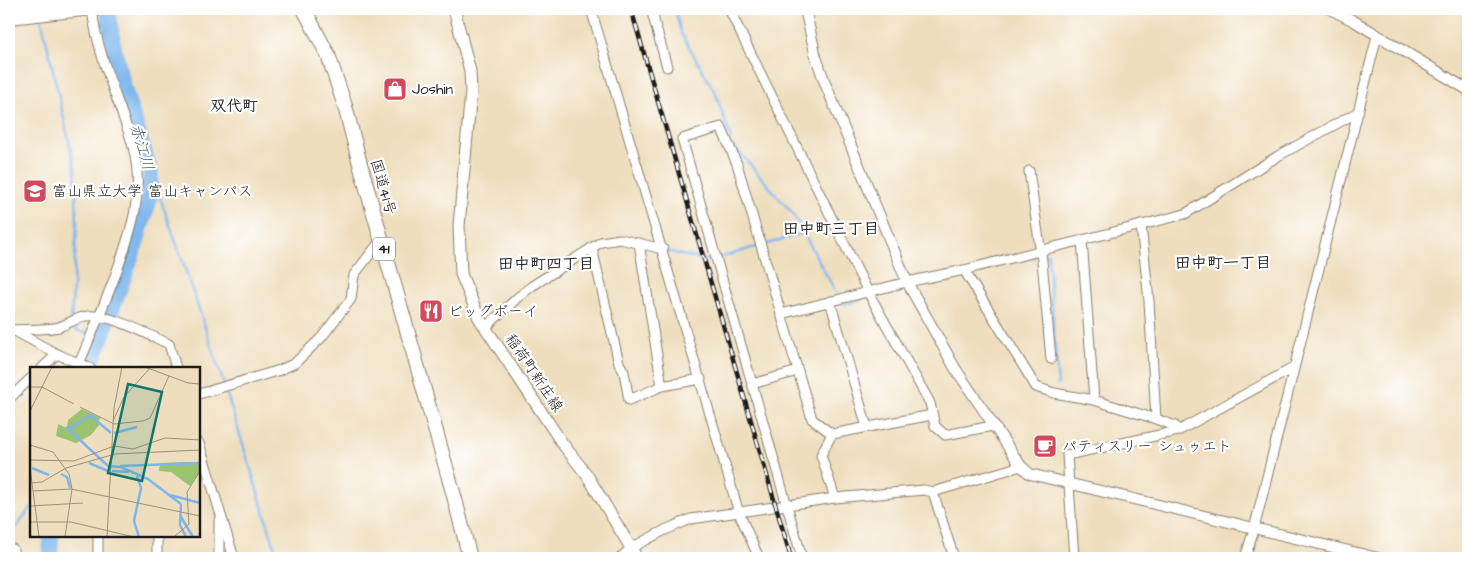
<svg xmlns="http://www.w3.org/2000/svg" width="1477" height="567" font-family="'Architects Daughter','Klee One',sans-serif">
<rect width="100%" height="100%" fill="#fff"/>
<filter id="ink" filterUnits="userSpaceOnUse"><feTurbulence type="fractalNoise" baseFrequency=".02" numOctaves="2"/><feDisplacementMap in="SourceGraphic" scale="10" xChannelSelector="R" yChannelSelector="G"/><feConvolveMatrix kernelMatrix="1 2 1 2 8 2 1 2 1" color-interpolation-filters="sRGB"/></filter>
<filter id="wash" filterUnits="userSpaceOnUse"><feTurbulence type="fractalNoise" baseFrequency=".0096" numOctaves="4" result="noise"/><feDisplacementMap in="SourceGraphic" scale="20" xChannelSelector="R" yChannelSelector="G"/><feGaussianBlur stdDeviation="1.12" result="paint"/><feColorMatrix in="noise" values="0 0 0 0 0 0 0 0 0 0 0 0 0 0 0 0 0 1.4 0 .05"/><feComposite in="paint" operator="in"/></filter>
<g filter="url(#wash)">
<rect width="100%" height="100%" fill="#efdebd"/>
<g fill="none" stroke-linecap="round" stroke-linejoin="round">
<g stroke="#7db6ed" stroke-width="2.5">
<path d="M675,9l6,24 35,61 15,45"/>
<path d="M41,17l34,151 2,55 -6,97"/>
<path d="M733,145l60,69 44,80"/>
<path d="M151,173c47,127 88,256 127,385"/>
<path d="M764,245l40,-12"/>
<path d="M665,251l44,10 50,-15"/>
<path d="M1044,255l4,-1 10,131"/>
<path d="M1022,260l13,-3"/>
<path d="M921,285l28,-7"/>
<path d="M875,296l22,-5"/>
<path d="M843,304l18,-4"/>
<path d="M70,326l8,5 24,5"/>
<path d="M9,535l6,-6 16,-22"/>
</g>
<g stroke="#7db6ed" stroke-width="16">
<path d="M90,368l41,-110 17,-53 2,-16 1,-16 -25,-78 -13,-51 -5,-35"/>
<path d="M50,558l1,-22"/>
</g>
</g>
</g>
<g filter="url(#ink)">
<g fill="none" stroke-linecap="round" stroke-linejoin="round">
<g stroke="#867d6c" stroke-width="11">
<g id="minor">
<path d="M591,9l148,504 20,45"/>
<path d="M651,9l16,58"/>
<path d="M729,9l139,283 62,111 5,23 10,9 48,-9"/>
<path d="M1029,171l13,90 9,98"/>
<path d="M1082,240l12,160"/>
<path d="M639,243l23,143"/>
<path d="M592,248l27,115 5,9 5,28 33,-14 39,-7"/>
<path d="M964,270l72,117 18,6 40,7 62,19 -7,-118 -8,-76"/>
<path d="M830,301l37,126"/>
<path d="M781,314l126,-32 57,-12 221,-56 93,-58 80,-44"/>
<path d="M485,328l32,-30 15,-12 69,-44 19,-3 43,10"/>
<path d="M9,330c13,-1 39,0 50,-3 11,-4 18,-10 29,-11 23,-2 61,19 81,28l7,24"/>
<path d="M13,330l44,24"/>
<path d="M79,364c12,-29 25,-58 36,-88 16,-44 30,-82 18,-129 -3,-12 -8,-24 -12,-36 -12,-33 -25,-67 -29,-102"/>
<path d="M42,368l15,-14 33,14"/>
<path d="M752,384l46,-13"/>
<path d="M199,394l81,-24 15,-7 26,-25 30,-39 3,-24 27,-35"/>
<path d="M9,399l22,-21"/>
<path d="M1156,419l19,7 4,4"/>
<path d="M832,434l-11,21 14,43"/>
<path d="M199,443l35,115"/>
<path d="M933,492l21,66"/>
<path d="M219,521v37"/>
<path d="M157,536v22"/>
<path d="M9,552l4,-3 1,9"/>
<path d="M98,558v-22"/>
<path d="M620,558l11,-10 34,-18 26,-11 144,-21 89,-8 9,2 88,-26"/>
<path d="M802,558l-120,-419 39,-12 16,37 75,255 20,15 100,-19"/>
<path d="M1074,558l-7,-103 111,-24 115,-63"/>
<path d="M1245,558l9,-29 123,-493"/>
</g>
</g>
<g stroke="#867d6c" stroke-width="12">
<g id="tertiary">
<path d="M805,9l11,48 9,26 82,199 48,86 66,98 9,8 348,84"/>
<path d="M1330,9l24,12 114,69"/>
</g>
</g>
<g stroke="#867d6c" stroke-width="13">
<path id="secondary" d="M454,9l16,62 1,20 -12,135 2,48 18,44 83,125 25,32 50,83"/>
</g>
<g stroke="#867d6c" stroke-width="14">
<path id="primary" d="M9,18l83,-9"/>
</g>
<g stroke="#867d6c" stroke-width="16">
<path id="trunk" d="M304,9l24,46 17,51 15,58 93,328 17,66"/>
</g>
<use href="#minor" stroke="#fff" stroke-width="9"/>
<use href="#tertiary" stroke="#fff" stroke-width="10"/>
<use href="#secondary" stroke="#fff" stroke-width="11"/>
<use href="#primary" stroke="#fff" stroke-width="12"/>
<use href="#trunk" stroke="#fff" stroke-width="14"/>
<g stroke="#1c1c1c" stroke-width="4.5">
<path id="rail" d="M631,9l160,549"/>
</g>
<use href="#rail" stroke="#fff" stroke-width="2.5" stroke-dasharray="8" stroke-linecap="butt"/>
</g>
</g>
<defs>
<g id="shop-square" transform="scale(1.25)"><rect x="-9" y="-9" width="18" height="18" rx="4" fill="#d1495b" stroke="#fff"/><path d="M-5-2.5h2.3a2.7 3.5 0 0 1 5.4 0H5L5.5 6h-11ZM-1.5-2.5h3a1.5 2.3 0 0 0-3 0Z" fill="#fff"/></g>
<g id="university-square" transform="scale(1.25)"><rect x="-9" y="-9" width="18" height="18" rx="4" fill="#d1495b" stroke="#fff"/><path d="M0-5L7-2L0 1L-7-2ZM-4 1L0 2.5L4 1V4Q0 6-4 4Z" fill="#fff"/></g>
<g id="restaurant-square" transform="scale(1.25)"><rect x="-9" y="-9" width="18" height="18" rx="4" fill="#d1495b" stroke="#fff"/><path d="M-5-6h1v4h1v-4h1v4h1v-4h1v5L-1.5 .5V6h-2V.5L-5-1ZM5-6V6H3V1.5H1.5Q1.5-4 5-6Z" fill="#fff"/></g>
<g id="cafe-square" transform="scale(1.25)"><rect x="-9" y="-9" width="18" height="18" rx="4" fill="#d1495b" stroke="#fff"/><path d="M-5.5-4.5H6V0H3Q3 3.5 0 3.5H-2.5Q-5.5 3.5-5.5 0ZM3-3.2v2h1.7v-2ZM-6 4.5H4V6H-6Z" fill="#fff"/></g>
</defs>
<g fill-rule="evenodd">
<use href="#shop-square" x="395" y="89"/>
<use href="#university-square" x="35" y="191"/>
<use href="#restaurant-square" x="431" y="311"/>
<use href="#cafe-square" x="1045" y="446"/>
</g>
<g text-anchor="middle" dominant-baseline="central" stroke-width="4.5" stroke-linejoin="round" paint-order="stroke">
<rect fill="#fff" stroke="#606060" stroke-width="1" x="373" y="237.5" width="22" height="23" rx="4"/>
<g font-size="14" font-weight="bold" fill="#1c1c1c">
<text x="384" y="249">41</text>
</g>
<g font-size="15" fill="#1c1c1c" stroke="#fff" text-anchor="start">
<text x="412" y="89">Joshin</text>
<text x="52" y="191">富山県立大学 富山キャンパス</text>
<text x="448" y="311">ビッグボーイ</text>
<text x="1062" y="446">パティスリー シュゥエト</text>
</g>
<g font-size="15" fill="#1c1c1c" stroke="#fff">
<text transform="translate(383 187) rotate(74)">国道41号</text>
<text transform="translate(534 373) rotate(56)">稲荷町新庄線</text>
</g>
<g font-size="16" font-weight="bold" fill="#1c1c1c" stroke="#fff">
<text x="234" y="106">双代町</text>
<text x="831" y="229">田中町三丁目</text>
<text x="1223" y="263">田中町一丁目</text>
<text x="546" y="264">田中町四丁目</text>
</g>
<g font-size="16" font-style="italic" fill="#435a70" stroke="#fff">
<text transform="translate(142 147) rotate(74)">赤江川</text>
</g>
</g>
<g transform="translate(30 367)">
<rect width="170" height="170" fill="#efdebd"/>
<path d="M52,42l19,9 -3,3 2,3 -9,11 -15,8 -20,-7 2,-12 9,4 1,-8zM156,95l14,2v7l-10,15 -19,-14 -12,-1 1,-8z" fill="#9ac26f"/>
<path fill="none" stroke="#7db6ed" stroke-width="2.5" d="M36,60l42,39 13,1 27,12 33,25M39,62l21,-14 21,18M84,66l23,-6M59,96l19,8M90,99l80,-3M2,101l17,7M82,104l17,1M31,107l6,3 3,11M107,109l4,12 -7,33 5,16M140,128l30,8M151,137l-1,21 6,12M151,150l12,20"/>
<path fill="none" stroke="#9b907d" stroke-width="1" d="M115,0l43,16 12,1M0,20h12l32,17M50,40l34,17 29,-3 7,-3 19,-42M0,44l22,-44M83,54l11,-24 27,-30M0,78l23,7 16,22 3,15 -7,48M0,93l44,1 40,-15 19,3 32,-11 35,2M0,100l2,16M0,116l12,-1 24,-14 49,-14 85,-4M2,116l7,54M3,124l38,-2 129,27M0,139l53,-3M0,155h41l63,15M77,170l7,-129 8,-41M144,170l15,-13 -2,-32 13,-21"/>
<path fill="#0f766e" fill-opacity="0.15" stroke="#0f766e" stroke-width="2.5" d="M98,17l34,8 -20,89 -34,-8z"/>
<rect width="170" height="170" fill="none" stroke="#1c1c1c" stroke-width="2.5"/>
</g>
<rect width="1477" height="567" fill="none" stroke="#fff" stroke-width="30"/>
</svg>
